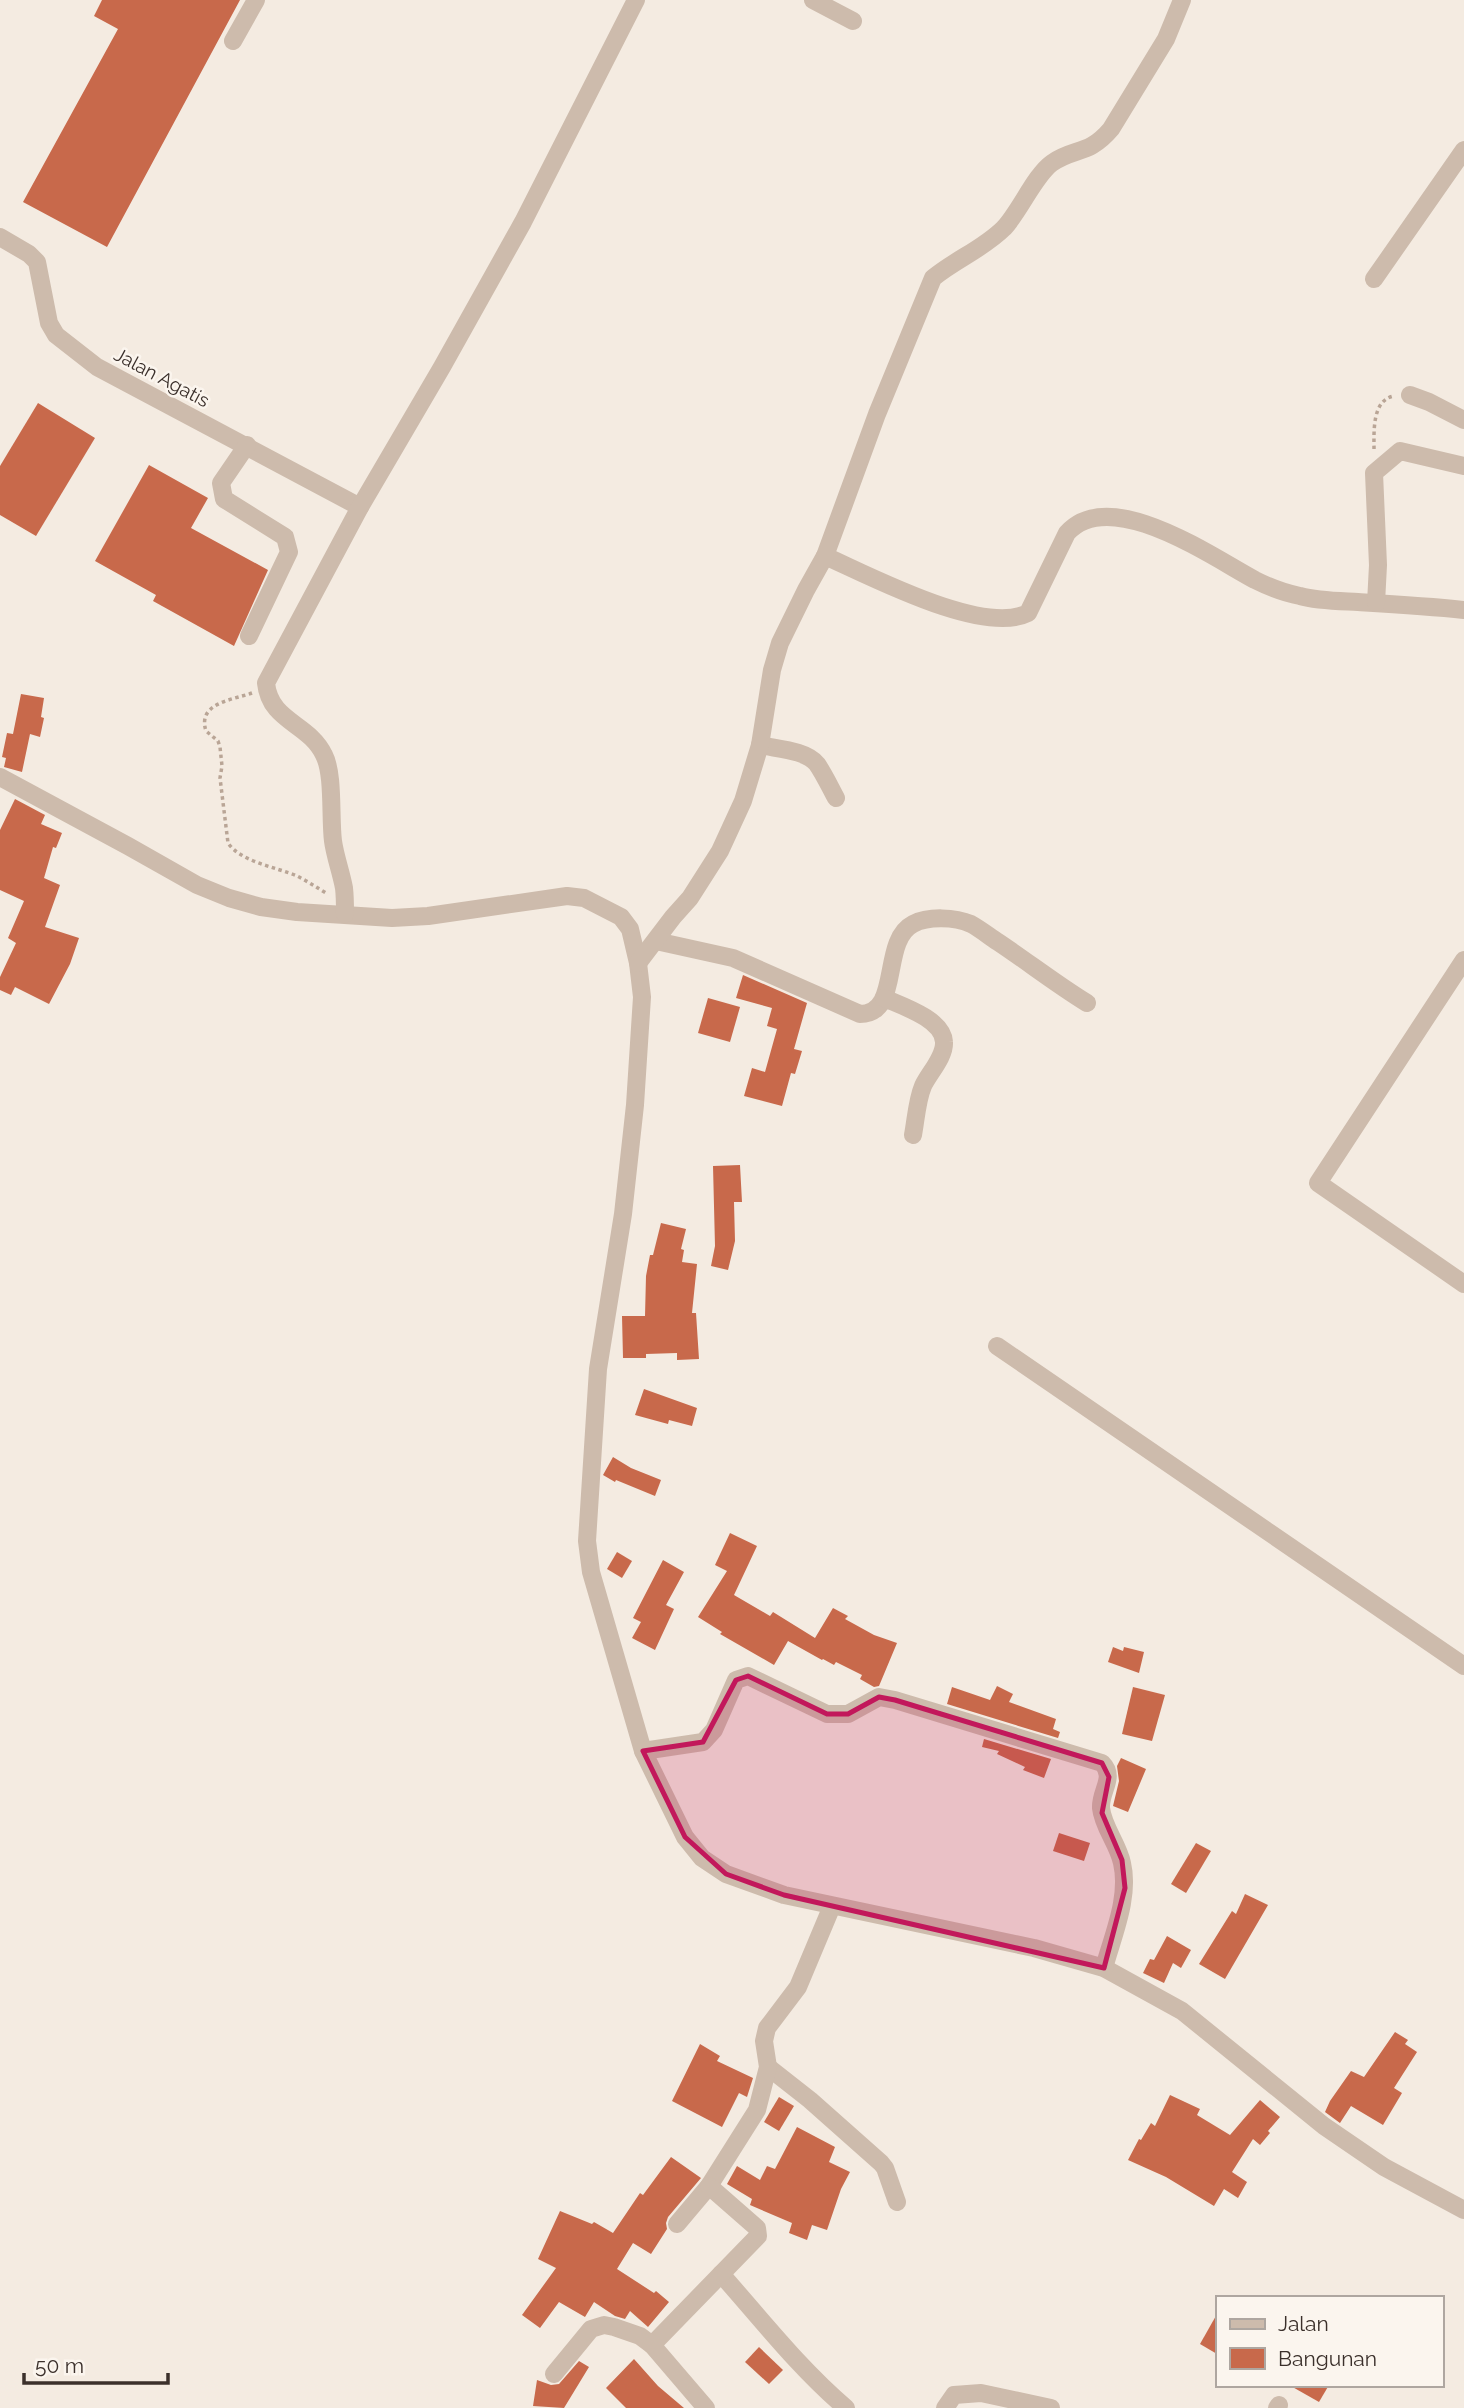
<svg xmlns="http://www.w3.org/2000/svg" width="1464" height="2408" font-family="Raleway,sans-serif">
<rect width="100%" height="100%" fill="#f4ebe1"/>
<g fill="#c8694b">
<path d="M102,0h138l-133,247 -84,-45 95,-173 -24,-13z"/>
<path d="M38,403l57,35 -59,98 -36,-21v-49z"/>
<path d="M149,465l59,33 -17,30 77,42 -34,76 -81,-45 3,-6 -61,-34z"/>
<path d="M21,694l23,4 -3,19 3,1 -4,19 -10,-3 -8,38 -18,-5 2,-9 -4,-1 5,-24 6,1z"/>
<path d="M15,799l30,16 -4,9 21,9 -6,15 -3,-1 -9,31 16,7 -15,42 34,11 -9,26 -21,40 -34,-17 -4,8 -11,-5v-13l16,-34 -8,-5 16,-37 -24,-11v-60z"/>
<path d="M743,975l64,28 -13,46 8,2 -7,23 -4,-1 -9,33 -38,-10 8,-28 13,4 12,-43 -10,-3 5,-18 -36,-10z"/>
<path d="M708,998l32,9 -10,35 -32,-9z"/>
<path d="M740,1165l2,37h-8l1,39 -7,29 -17,-4 4,-20 -2,-80z"/>
<path d="M661,1223l25,6 -5,20 3,1 -2,12 15,2 -5,49h4l3,46 -22,1v-7l-31,1v4h-23l-1,-42h23l1,-40 4,-21h3z"/>
<path d="M644,1389l53,19 -5,18 -23,-6 -1,4 -33,-9z"/>
<path d="M613,1457l18,11 30,12 -6,16 -39,-16 -1,2 -12,-7z"/>
<path d="M730,1533l27,13 -23,49 36,21 3,-4 42,26 18,-30 15,8 -3,3 29,16 23,8 -18,43 -5,1 -14,-8 2,-4 -26,-13 -2,3 -11,-6 -1,1 -34,-19 -14,24 -54,-31 2,-2 -24,-15 29,-46 -12,-6z"/>
<path d="M617,1552l15,9 -10,17 -15,-9z"/>
<path d="M663,1560l21,12 -18,33 8,4 -19,41 -23,-12 9,-16 -8,-4z"/>
<path d="M1113,1647l10,4 1,-4 20,5 -5,21 -31,-11z"/>
<path d="M997,1686l16,8 -4,8 47,17 -3,10 7,3 -2,6 -111,-34 5,-17 38,13z"/>
<path d="M1133,1687l32,8 -13,46 -30,-7z"/>
<path d="M984,1739l67,20 -7,19 -21,-8 2,-3 -28,-13 2,-3 -17,-4z"/>
<path d="M1121,1758l25,11 -18,43 -15,-6 6,-25 -2,-15z"/>
<path d="M1059,1833l31,10 -6,18 -31,-10z"/>
<path d="M1196,1843l15,8 -25,42 -15,-9z"/>
<path d="M1245,1894l23,11 -43,74 -26,-15 33,-53 4,3z"/>
<path d="M1167,1936l24,14 -10,18 -8,-5 -9,20 -21,-10 7,-14 4,1z"/>
<path d="M1395,2032l13,8 -3,4 12,8 -23,36 8,5 -19,32 -32,-19 -11,17 -15,-11 5,-11 21,-30 13,6z"/>
<path d="M700,2044l20,12 -3,5 36,17 -6,19 -8,-4 -17,34 -50,-26z"/>
<path d="M1170,2095l30,14 -3,6 33,20 30,-35 20,17 -12,14 2,2 -10,12 -7,-6 -21,33 15,10 -9,16 -14,-9 -10,17 -48,-29 -38,-17 11,-21 2,1 10,-17 4,3z"/>
<path d="M779,2097l15,9 -15,25 -15,-9z"/>
<path d="M797,2127l38,20 -6,15 21,10 -9,17 -14,41 -15,-5 -5,15 -18,-7 3,-10 -42,-18 2,-6 -25,-15 10,-18 23,14 7,-14 8,3z"/>
<path d="M671,2157l30,21 -33,39 -2,6 1,6 -16,25 -18,-11 -16,26 37,24 2,-2 13,11 -21,25 -18,-16 -5,8 -10,-3 -21,-14 -9,15 -26,-15 -19,26 -18,-13 34,-47 -18,-9 22,-48 32,13 2,-2 19,11 27,-40 3,2z"/>
<path d="M1217,2314v40l-17,-10z"/>
<path d="M759,2347l24,23 -14,14 -24,-22z"/>
<path d="M634,2359l24,27 26,22h-58l-20,-20z"/>
<path d="M579,2361l10,6 -25,41 -31,-2 4,-26 14,5 8,-1z"/>
<path d="M1289,2385h40l-10,17z"/>
</g>
<g fill="none" stroke-linecap="round" stroke-linejoin="round">
<g stroke="#b9a596" stroke-width="3.5" stroke-dasharray="3.5 3.5" stroke-linecap="butt">
<path d="M1374,449c0,-18 -2,-49 20,-53"/>
<path d="M252,693c-20,7 -55,10 -46,38l12,10 2,6 2,19 -2,12 8,65c13,19 48,24 69,33 10,5 19,11 29,17"/>
</g>
<g stroke="#cdbbac" stroke-width="18">
<path d="M813,0l40,21"/>
<path d="M233,41l23,-41"/>
<path d="M0,237l29,17 8,8 12,61 7,12 41,32 263,140"/>
<path d="M1374,279l90,-129"/>
<path d="M1410,395l19,7 35,18"/>
<path d="M247,445l-26,38 3,16 61,38 4,15 -40,84"/>
<path d="M825,556c45,20 158,80 203,57l39,-80c43,-48 145,24 188,47 14,7 29,13 45,16 18,5 39,5 58,6 35,2 71,4 106,8"/>
<path d="M1376,603l2,-38 -4,-92 26,-22 64,15"/>
<path d="M760,745c17,4 46,5 57,19 7,10 13,23 19,34"/>
<path d="M0,777l128,69 69,39 32,13 32,9 36,5 95,6 36,-2 139,-20 17,2 37,19 9,12 8,34 4,34 -7,108 -12,109 -25,155 -11,172 4,31 52,179 42,86 17,21 24,16 58,21 250,53 70,20 78,43 142,115 60,41 80,43"/>
<path d="M345,914c0,-8 0,-18 -1,-26 -3,-16 -9,-32 -11,-47 -3,-23 1,-67 -9,-86 -15,-32 -54,-33 -58,-72l94,-176 82,-140 81,-145 113,-222"/>
<path d="M656,941l77,17 127,56c42,0 20,-73 53,-90 15,-8 42,-7 58,0 9,5 18,12 27,18 30,20 58,42 89,61"/>
<path d="M1464,960l-146,223 146,101"/>
<path d="M638,963l35,-46 17,-19 30,-47 23,-50 17,-56 12,-75 8,-27 26,-53 19,-34 52,-142 56,-136c23,-19 50,-29 71,-50 16,-17 31,-53 48,-65 23,-16 36,-7 59,-34l55,-90 16,-39"/>
<path d="M884,998c18,8 59,21 60,44 1,15 -15,31 -21,44 -6,14 -7,33 -10,49"/>
<path d="M997,1346l467,320"/>
<path d="M643,1751l60,-9 11,-12 22,-50 12,-4 79,38h21l31,-17 16,3 207,63c14,14 -2,28 -1,45 2,19 17,36 21,55 8,34 -9,72 -18,105"/>
<path d="M768,2067l42,33 71,63 4,5 12,34"/>
<path d="M677,2224l32,-38 48,-76 11,-43 -4,-26 3,-13 31,-41 34,-81"/>
<path d="M721,2274c41,46 78,94 125,134"/>
<path d="M652,2345l106,-109 -1,-8 -48,-42"/>
<path d="M554,2374l37,-45 13,-4 10,2 26,9 12,9 54,63"/>
<path d="M945,2408l9,-13 27,-2 70,15"/>
<path d="M1277,2408l2,-3"/>
</g>
</g>
<path fill="#c2185b" fill-opacity="0.2" stroke="#c2185b" stroke-width="5" stroke-linejoin="round" d="M748,1676l79,38h21l31,-17 16,3 207,63 7,14 -7,36 20,47 3,28 -21,80 -320,-73 -58,-21 -41,-37 -42,-86 60,-9 33,-62z"/>
<g text-anchor="middle" dominant-baseline="central" stroke-width="5" stroke-linejoin="round" paint-order="stroke">
<g font-size="19" fill="#3b302b" stroke="#fbf5ee">
<text transform="translate(162 377) rotate(28)">Jalan Agatis</text>
</g>
</g>
<rect x="1216" y="2296" width="228" height="91" fill="#fbf5ee" stroke="#aea6a0" stroke-width="2"/>
<rect x="1230" y="2319" width="35" height="10" fill="#cdbbac" stroke="#aea6a0" stroke-width="2"/>
<text x="1278" y="2331" font-size="21" fill="#3b302b">Jalan</text>
<rect x="1230" y="2348" width="35" height="21" fill="#c8694b" stroke="#aea6a0" stroke-width="2"/>
<text x="1278" y="2366" font-size="21" fill="#3b302b">Bangunan</text>
<path d="M24 2373v10h144v-10" fill="none" stroke="#3b302b" stroke-width="3.5"/>
<text x="35" y="2373" font-size="21" fill="#3b302b" stroke="#fbf5ee" stroke-width="5" paint-order="stroke">50 m</text>
</svg>
